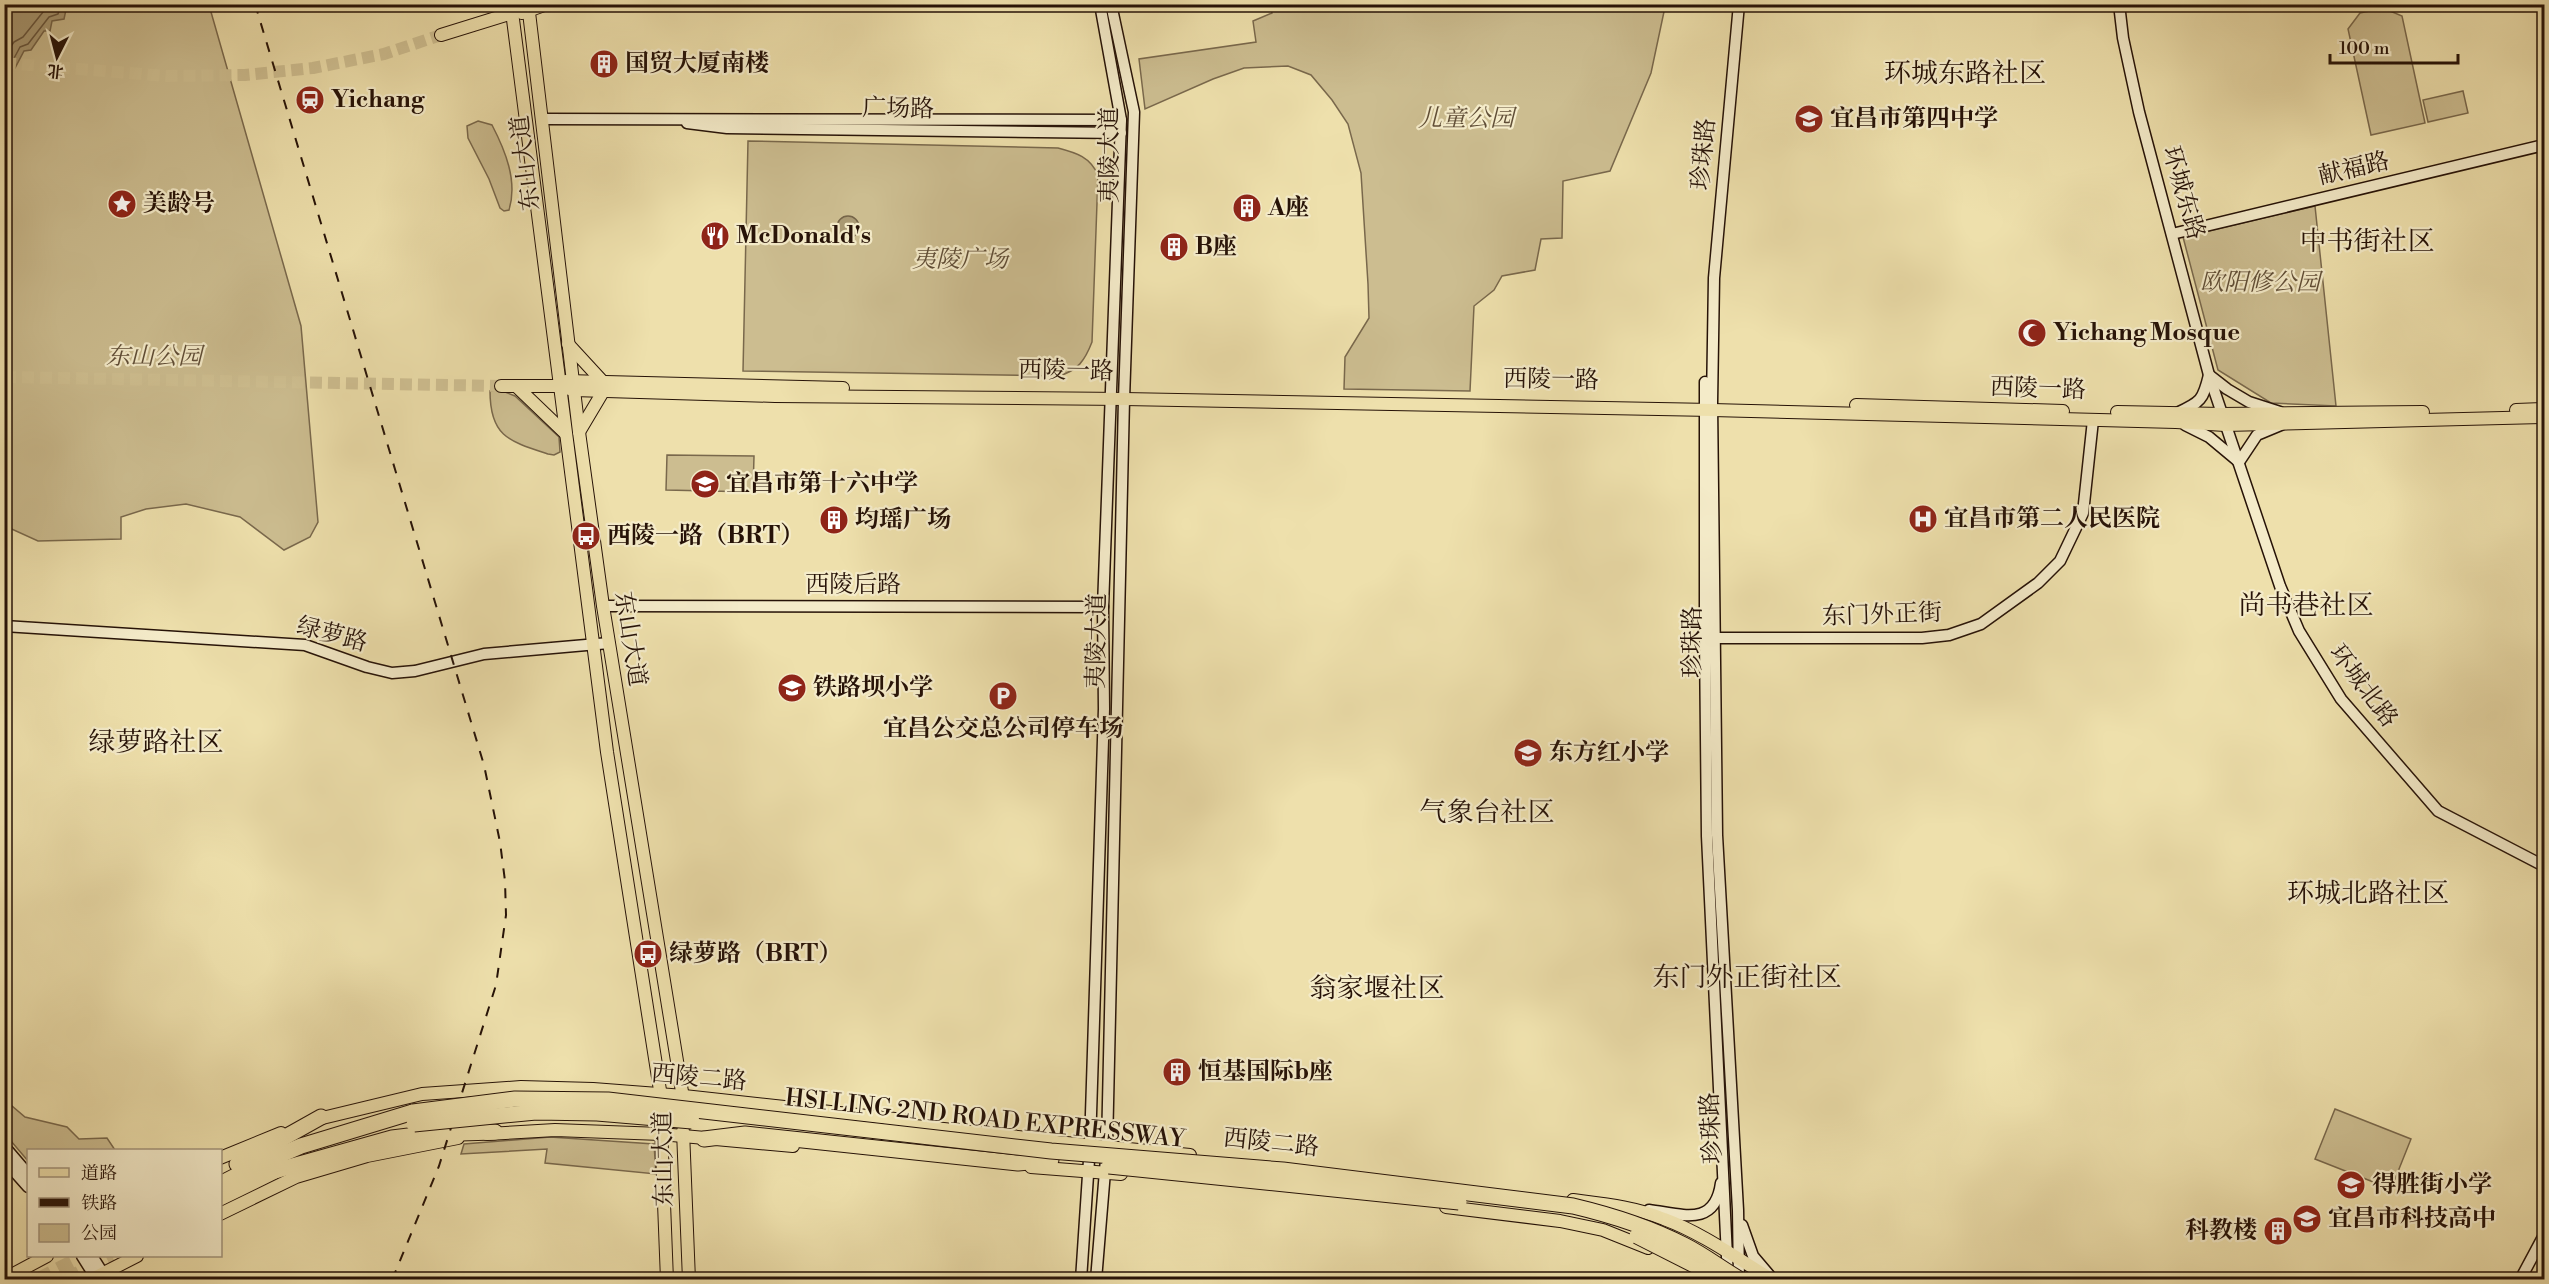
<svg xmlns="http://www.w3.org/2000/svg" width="2549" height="1284" font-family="'Libre Bodoni','Noto Serif SC',serif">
<rect width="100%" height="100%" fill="#eee0ac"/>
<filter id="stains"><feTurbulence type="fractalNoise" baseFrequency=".00333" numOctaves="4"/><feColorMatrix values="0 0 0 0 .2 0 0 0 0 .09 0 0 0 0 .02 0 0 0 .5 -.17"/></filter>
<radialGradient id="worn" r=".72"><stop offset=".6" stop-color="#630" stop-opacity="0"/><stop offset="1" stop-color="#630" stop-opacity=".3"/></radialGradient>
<g fill="#ccbd90" stroke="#79684c" stroke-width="1.5">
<path d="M1653,4l1,3h11l-14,66 -41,98 -47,10 -1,57 -21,1 -6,31 -33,6 -8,14 -20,16 -4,85 -126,-2 1,-32 24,-39 -1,-34 -7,-111 -13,-49 -16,-24 -21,-25 -23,-9 -44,2 -31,11 -68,30 -6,-50 117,-17 -3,-21 19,-8 -2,-8z"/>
<path d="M4,5h205l92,321 17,196 -8,15 -26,13 -44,-33 -54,-13 -40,5 -25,8v22l-83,2 -33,-15z"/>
<path d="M2383,8l19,8 23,107 -54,12 -23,-106 12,-16z"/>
<path d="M2463,91l5,22 -40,9 -5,-22z"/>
<path d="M478,121l14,4c13,25 26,56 17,85l-5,1 -4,-3 -11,-29 -21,-41 -1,-12z"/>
<path d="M748,141l310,7c19,5 32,9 40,27l-6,167c-7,18 -14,29 -34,34l-315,-5z"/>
<path d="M2315,206l21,200 -65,-3 -53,-33 -35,-133z"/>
<path d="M500,390l15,6 44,41 1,15 -6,3 -6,-1c-40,-13 -58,-18 -58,-63z"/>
<path d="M667,455l87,1 -1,36 -87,-2z"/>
<path d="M5,1100l20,17 42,10 12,12 28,-1 8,12h-87v11l-23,-27z"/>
<path d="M2335,1109l76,30 -20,50 -76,-30z"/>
<path d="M550,1137l104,7 2,30 -111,-11 2,-14 -86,5 3,-10z"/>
</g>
<g fill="#aa9a74" stroke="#756448" stroke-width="1.5">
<path d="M5,4l62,1 -3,14 -12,2 -2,10h-6l-13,19 -7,1 -9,17 -10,2z"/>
<circle cx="848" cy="227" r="11"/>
</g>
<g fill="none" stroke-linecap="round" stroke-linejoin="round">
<g stroke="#68563e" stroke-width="1.5">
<path d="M4,56l10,-14 9,-5 20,-25 10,-8"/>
<path d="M4,64l8,-2 8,-15 8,-3 21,-27 9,-3 3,-10"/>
</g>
<g stroke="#d0c193" stroke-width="12" stroke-dasharray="12 6" stroke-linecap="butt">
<path d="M4,63l163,13 78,-1 68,-7 71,-14 57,-19"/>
<path d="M4,377l497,9"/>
</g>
<g stroke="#d0c193" stroke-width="15" stroke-dasharray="15 8" stroke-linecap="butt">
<path d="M38,1280l47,-24"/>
<path d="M66,1280l46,-24"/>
</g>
<g stroke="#261207" stroke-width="13">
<g id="secondary">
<path d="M2119,4l4,34 16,74 70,263 71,211 19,45 42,68 97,112 106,55"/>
<path d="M542,119l579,1"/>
<path d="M687,123l40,5 394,5"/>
<path d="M2172,234l372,-89"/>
<path d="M1705,382v256l2,198 21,442"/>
<path d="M2177,413c24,-11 26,-13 32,-38l18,14 22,13 31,10"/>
<path d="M2185,425l24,12 30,25 18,-27 24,-10"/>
<path d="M603,606l500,1"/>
<path d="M4,626l301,19 62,22 25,6 23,-2 69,-17 125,-11"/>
<path d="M1715,638h207l27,-3 32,-11 57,-41 22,-22 23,-48 10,-93"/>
<path d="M4,1146l24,28"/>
<path d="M4,1160l24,27"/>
<path d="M1649,1210c32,4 66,18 72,-27"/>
<path d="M1742,1225l11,31 17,20"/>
<path d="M82,1256l15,24"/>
<path d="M92,1256l15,24"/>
<path d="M1081,1280l9,-135 14,-436 -1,-102 18,-487 -21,-116"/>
<path d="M1096,1280l11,-133 17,-748 10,-287 -23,-108"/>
<path d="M1739,1280l-1,-70 -21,-375 -5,-432 2,-125 25,-274"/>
<path d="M2520,1280l24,-45"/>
</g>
</g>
<g stroke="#261207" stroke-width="14">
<g id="primary">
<path d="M511,4l96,748 55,351"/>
<path d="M528,4l51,428 24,174 81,498"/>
<path d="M522,13l25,-9"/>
<path d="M441,35l71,-22 5,-4"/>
<path d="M568,344l35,38"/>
<path d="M501,386h58l14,4 202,6 349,3 588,11 464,12 49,3 319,-8"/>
<path d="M516,386l49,47"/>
<path d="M559,386l7,-5 277,7"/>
<path d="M1856,405l207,6"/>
<path d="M2516,410l28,-1"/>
<path d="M2117,412l105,2 201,-2"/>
<path d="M579,432l25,-42"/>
<path d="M314,1120l108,-26 99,-7 72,2 91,7 220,24"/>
<path d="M661,1126l6,154"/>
<path d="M683,1131l6,149"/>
<path d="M487,1134l68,-4 106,4 132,12"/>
<path d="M1046,1141l144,14"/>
<path d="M220,1158l61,-25"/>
<path d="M1031,1167l90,7"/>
<path d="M1573,1200c31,4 62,7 91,19 38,14 74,40 109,61"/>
<path d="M1446,1207l114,14 43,9 45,18"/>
<path d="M220,1214l76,-37 71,-21 91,-18"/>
<path d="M4,1279l43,-23"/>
<path d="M90,1280l47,-24"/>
</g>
</g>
<g stroke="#261207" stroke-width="17">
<g id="highway">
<path d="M891,1125l161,17"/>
<path d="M704,1139l41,-5 273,29 33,-3"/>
<path d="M237,1164l84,-47"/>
<path d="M271,1172l121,-34 33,-4 70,-2"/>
<path d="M220,1184l37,-19 44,-19 112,-34"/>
<path d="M220,1198l59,-29"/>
</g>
</g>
<use href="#secondary" stroke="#f4ebc9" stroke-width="10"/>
<use href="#primary" stroke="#eee0ac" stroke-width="12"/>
<use href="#highway" stroke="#eee0ac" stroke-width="15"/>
<path stroke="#261207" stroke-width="2" stroke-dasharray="10 10" stroke-linecap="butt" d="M255,4l229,761 16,77 5,39 1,34 -10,70 -57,181 -47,114"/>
<g stroke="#261207" stroke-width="17" stroke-linecap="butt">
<g id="highway-bridge">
<path d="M413,1112l102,-13 93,1 443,51 232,19 290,36c38,9 76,21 111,39 20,10 38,24 57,35"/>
<path d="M414,1124l122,-12 61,1 95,8"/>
<path d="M1109,1166l350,36"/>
<path d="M1637,1236l75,38"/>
</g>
</g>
<use href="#highway-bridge" stroke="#eee0ac" stroke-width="15"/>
</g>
<defs>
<g id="building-disc" transform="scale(1.5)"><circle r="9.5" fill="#8f2418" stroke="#f4ebc9"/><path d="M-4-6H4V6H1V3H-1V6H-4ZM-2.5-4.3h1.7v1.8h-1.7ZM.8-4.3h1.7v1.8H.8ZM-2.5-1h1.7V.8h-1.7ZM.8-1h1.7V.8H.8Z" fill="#fff"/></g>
<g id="station-disc" transform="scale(1.5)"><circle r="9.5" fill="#8f2418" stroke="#f4ebc9"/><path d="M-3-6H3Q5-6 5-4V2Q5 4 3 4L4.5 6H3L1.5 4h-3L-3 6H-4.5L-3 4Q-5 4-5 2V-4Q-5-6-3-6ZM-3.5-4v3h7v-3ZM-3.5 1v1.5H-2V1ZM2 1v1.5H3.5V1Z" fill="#fff"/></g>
<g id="school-disc" transform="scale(1.5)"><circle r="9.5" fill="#8f2418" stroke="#f4ebc9"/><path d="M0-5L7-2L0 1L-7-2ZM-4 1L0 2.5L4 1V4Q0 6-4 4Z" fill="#fff"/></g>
<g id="sight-disc" transform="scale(1.5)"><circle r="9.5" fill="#8f2418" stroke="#f4ebc9"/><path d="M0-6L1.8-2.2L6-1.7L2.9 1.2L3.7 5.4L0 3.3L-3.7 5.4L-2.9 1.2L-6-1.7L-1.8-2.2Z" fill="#fff"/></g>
<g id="restaurant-disc" transform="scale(1.5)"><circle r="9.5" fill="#8f2418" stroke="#f4ebc9"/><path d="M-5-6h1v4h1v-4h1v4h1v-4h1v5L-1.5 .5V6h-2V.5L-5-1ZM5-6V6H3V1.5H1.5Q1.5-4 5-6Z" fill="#fff"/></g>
<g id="mosque-disc" transform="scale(1.5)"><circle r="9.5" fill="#8f2418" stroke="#f4ebc9"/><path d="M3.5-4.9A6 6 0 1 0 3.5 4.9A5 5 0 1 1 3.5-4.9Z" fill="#fff"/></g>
<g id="hospital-disc" transform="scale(1.5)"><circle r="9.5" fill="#8f2418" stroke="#f4ebc9"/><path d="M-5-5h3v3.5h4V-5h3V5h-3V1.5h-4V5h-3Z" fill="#fff"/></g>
<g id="bus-disc" transform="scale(1.5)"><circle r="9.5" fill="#8f2418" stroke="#f4ebc9"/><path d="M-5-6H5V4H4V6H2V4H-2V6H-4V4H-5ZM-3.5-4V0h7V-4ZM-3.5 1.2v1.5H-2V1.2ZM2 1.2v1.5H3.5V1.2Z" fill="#fff"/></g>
<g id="parking-disc" transform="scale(1.5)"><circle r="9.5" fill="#8f2418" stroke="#f4ebc9"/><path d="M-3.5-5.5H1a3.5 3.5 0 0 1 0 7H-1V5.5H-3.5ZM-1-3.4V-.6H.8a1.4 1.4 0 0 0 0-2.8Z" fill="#fff"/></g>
</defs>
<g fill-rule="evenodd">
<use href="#building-disc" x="604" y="64"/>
<use href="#station-disc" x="310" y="100"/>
<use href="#school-disc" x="1809" y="119"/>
<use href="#sight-disc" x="122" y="204"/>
<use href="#building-disc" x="1247" y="208"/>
<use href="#restaurant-disc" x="715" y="236"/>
<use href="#building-disc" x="1174" y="247"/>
<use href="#mosque-disc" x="2032" y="333"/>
<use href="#school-disc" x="705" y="484"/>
<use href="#hospital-disc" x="1923" y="519"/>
<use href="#building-disc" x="834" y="520"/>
<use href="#bus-disc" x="586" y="536"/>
<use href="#school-disc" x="792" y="688"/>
<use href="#parking-disc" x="1003" y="696"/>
<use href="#school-disc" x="1528" y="753"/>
<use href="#bus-disc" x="648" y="954"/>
<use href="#building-disc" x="1177" y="1072"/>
<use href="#school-disc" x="2351" y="1185"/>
<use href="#school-disc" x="2307" y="1219"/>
<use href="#building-disc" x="2278" y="1231"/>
</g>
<g text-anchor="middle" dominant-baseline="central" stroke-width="4.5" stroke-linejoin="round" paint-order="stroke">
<g font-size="24" font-weight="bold" fill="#261207" stroke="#f4ebc9" text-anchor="start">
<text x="625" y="64">国贸大厦南楼</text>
<text x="331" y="100">Yichang</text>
<text x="1830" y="119">宜昌市第四中学</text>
<text x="143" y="204">美龄号</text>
<text x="1268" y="208">A座</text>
<text x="736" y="236">McDonald's</text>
<text x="1195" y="247">B座</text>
<text x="2053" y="333">Yichang Mosque</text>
<text x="726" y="484">宜昌市第十六中学</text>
<text x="1944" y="519">宜昌市第二人民医院</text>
<text x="855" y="520">均瑶广场</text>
<text x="607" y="536">西陵一路（BRT）</text>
<text x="813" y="688">铁路坝小学</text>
<text x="1003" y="729" text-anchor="middle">宜昌公交总公司停车场</text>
<text x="1549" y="753">东方红小学</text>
<text x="669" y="954">绿萝路（BRT）</text>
<text x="1198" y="1072">恒基国际b座</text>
<text x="2372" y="1185">得胜街小学</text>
<text x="2328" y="1219">宜昌市科技高中</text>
<text x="2257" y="1231" text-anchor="end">科教楼</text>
</g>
<g font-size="24" fill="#261207" stroke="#f4ebc9">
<text transform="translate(898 109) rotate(1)">广场路</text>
<text transform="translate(1704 154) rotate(-85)">珍珠路</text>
<text transform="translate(1110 155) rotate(-90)">夷陵大道</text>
<text transform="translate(526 163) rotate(-97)">东山大道</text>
<text transform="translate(2354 169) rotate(-13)">献福路</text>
<text transform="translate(2183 193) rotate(74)">环城东路</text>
<text transform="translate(1066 371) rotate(1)">西陵一路</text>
<text transform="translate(1551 380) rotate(1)">西陵一路</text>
<text transform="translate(2038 389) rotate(2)">西陵一路</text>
<text x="853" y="585">西陵后路</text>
<text transform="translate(1882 615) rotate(-2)">东门外正街</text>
<text transform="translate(332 635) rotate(15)">绿萝路</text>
<text transform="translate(630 639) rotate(81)">东山大道</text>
<text transform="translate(1097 641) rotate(-89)">夷陵大道</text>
<text transform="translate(1693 642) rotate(-90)">珍珠路</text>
<text transform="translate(2363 686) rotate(53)">环城北路</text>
<text transform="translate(699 1078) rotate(5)">西陵二路</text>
<text transform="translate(985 1119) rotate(6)">HSI LING 2ND ROAD EXPRESSWAY</text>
<text transform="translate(1712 1128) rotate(-93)">珍珠路</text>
<text transform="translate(1271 1143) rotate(6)">西陵二路</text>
<text transform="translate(664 1159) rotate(-91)">东山大道</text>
</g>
<g font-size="24" font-style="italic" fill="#604e37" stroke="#f4ebc9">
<text x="1466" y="119">儿童公园</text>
<text x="960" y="260">夷陵广场</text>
<text x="2260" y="283">欧阳修公园</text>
<text x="154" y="357">东山公园</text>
</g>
<g font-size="27" fill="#261207" stroke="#f4ebc9">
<text x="1965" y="74">环城东路社区</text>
<text x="2367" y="242">中书街社区</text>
<text x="2306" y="606">尚书巷社区</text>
<text x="156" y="743">绿萝路社区</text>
<text x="1487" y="813">气象台社区</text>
<text x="2368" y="894">环城北路社区</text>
<text x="1747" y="978">东门外正街社区</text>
<text x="1377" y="989">翁家堰社区</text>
</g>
</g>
<rect width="2549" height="1284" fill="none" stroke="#eee0ac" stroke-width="24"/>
<rect x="6" y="6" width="2537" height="1272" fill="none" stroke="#261207" stroke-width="3"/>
<rect x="12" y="12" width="2525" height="1260" fill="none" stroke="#261207" stroke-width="1.5"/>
<rect x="27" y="1149" width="195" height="108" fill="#f4ebc9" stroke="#a2947b" stroke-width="1.5"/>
<rect x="39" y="1168" width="30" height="9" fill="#eee0ac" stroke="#a2947b" stroke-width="1.5"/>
<text x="81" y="1179" font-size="18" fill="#261207">道路</text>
<rect x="39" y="1198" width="30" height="9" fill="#261207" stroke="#a2947b" stroke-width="1.5"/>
<text x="81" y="1209" font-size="18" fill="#261207">铁路</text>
<rect x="39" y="1224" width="30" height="18" fill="#ccbd90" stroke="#a2947b" stroke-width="1.5"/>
<text x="81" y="1239" font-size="18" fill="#261207">公园</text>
<g transform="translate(57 57) rotate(186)" stroke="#f4ebc9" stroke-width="4.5" paint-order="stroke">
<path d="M0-4.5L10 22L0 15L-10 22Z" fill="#261207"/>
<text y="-9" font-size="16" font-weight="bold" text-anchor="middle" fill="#261207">北</text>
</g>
<path d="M2330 54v9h128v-9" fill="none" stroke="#261207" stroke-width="3"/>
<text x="2339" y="54" font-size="18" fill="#261207" stroke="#f4ebc9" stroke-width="4.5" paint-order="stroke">100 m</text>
<rect width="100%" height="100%" filter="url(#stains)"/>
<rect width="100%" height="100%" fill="url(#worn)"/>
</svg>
